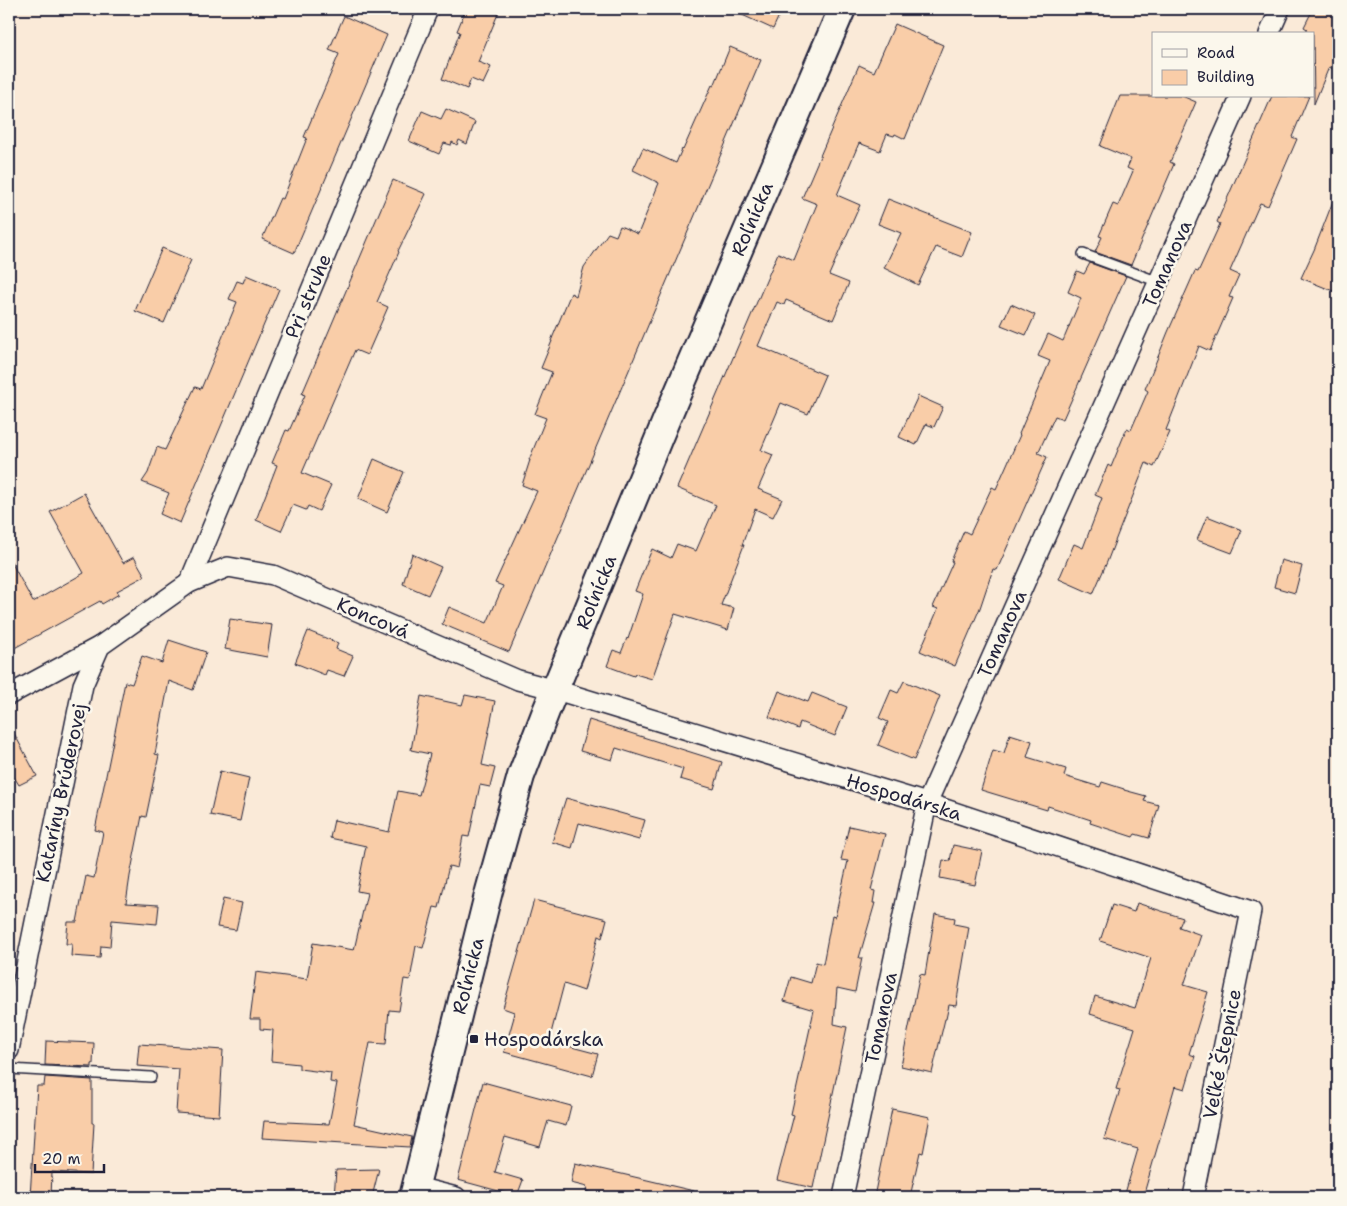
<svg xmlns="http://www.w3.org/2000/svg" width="1347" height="1206" font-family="'Shantell Sans',sans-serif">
<rect width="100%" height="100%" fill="#faead8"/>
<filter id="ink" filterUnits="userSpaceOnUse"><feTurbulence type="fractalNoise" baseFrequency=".02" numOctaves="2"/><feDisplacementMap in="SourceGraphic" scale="10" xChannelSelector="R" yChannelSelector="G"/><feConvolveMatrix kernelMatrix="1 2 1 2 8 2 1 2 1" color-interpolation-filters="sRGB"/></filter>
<g filter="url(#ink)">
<g fill="#f9cda8" stroke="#22223b">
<path d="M466,9h34l-22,53 13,5 -8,17 -12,-5 -4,10 -25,-10 18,-47 -3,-1z"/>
<path d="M729,9h53l-9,20z"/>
<path d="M1313,9h25v62l-9,-4 -15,37 -1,-70h-8l2,-5 -3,-2z"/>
<path d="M344,16l43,19 -93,218 -32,-14 18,-41 3,1 24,-61 -3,-1 35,-83 -10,-4z"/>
<path d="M895,24l48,21 -38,94 -10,-5 -1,2 -7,-2 -7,17 -21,-8 -22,52 23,10 -31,70 20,8 -16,37 -47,-20 -2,5 -7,-3 -19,44 67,29 -17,39 -27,-11 -20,47 12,5 -15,34 24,10 -9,18 -18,-8 -13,36h2l-23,60 13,3 -6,22 -53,-16 -23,65 -17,-5 -1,2 -27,-10 6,-16 8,3 6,-15 1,1 15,-45 -8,-3 17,-42 19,9 6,-14 19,7 20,-46 -39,-17 101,-235 16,7 23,-56 -15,-6 57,-133 15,7z"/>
<path d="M730,47l31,13 -252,592 -67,-28 7,-17 38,16 16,-37 -8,-3 42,-92 -15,-6 8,-25h-1l17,-42 -11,-4 17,-42 -11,-4 11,-27h-1l20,-48 5,3 8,-29 24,-34 8,3 4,-10 18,8 21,-51 -26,-13 10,-22 33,15 6,-14 1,1 29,-65 2,1z"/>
<path d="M1120,96h62l14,6 -26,60 4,2 -43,101 -36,-13 7,-15 -3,-1 14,-32 5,2 15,-35 -6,-3 4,-9 -31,-13z"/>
<path d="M1272,96h37l-17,41 5,2 -29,67 -8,-3 -30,68 9,4 -10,22 4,1 -23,53 -11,-5 -33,84 4,2 -16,35 -8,-4 -29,73 -10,26 -14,32 -34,-15 15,-35 9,4 19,-50 -7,-3 13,-30 3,2 16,-39 4,2 17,-39 -3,-2 23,-57 27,-61 3,1 22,-48 -3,-2z"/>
<path d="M446,109l29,13 -8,22 -8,-4 -2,5 -5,-3 -1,3 -7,-2 -5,11 -30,-13 13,-30 19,8z"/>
<path d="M393,180l33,14 -28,57 1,1 -22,50 11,5 -21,48 -12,-5 -53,123 29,12 -12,26 -11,-5 -2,4 -13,-5 -12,26 -25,-11 21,-55 -5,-2 14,-33 3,1 16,-36 -3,-1 12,-28z"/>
<path d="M1337,191l1,1v101l-37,-15 13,-28z"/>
<path d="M888,199l84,33 -10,25 -26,-10 -18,38 -34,-17 17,-35 -23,-9z"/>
<path d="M162,248l29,12 -27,63 -29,-12z"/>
<path d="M1090,263l36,13 -63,143 -8,-3 -17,37 9,4 -50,113 -4,-1 -13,39 -25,58 -35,-15 18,-42 -5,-2 20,-45 -2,-1 13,-30 6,3 22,-47 4,2 24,-54 -1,-1 31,-73 -12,-5 10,-22 15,7 18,-43 -13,-6 9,-21 7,3z"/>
<path d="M246,275l33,14 -99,234 -20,-9 9,-21 -27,-11 6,-9 9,-26 8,3 30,-63 6,2 36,-87 -8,-3 8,-18 6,2z"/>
<path d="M1011,304l24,11 -9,20 -25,-10z"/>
<path d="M918,396l25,11 -9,20 -8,-3 -10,21 -17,-8z"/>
<path d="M374,459l30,13 -17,40 -29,-13z"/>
<path d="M84,493l39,70 11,-6 11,19 -28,15 2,3 -17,10 -2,-3 -91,50v-93l24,44 51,-29 -34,-61z"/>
<path d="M1207,516l35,14 -10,23 -35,-13z"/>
<path d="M412,554l29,13 -13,28 -25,-11z"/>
<path d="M1281,560l21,6 -7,27 -21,-6z"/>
<path d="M230,619l42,6 -5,32 -42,-8z"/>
<path d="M308,631l30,12 -2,6 17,7 -9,20 -17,-6 -2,5 -30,-12z"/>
<path d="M169,640l37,12 -13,38 -24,-9 -14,73 4,1 -13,62 -4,-1 -12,60 -4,27 33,2 -2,19 -45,-4 -2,27 -9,-1 -1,12 -29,-2 1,-12h-6l2,-22h9l9,-46 8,2 9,-46 -8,-2 30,-148 7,2 10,-28 20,7z"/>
<path d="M904,681l36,15 -26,64 -36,-15 10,-23 -9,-4 12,-28 7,3z"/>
<path d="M779,691l29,11 4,-9 35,14 -12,29 -35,-14 -2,7 -29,-12z"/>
<path d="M465,695l30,6 -13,64 13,3 -5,19 -10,-2 -11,52 -6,-1 -6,32 -8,-2 -10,42 -5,-1 -11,41 -7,-2 -6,34 -6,-1 -5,32 -10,-1 -3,34 -16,-1 -16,81 58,13 -2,10 -148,-9 2,-17 65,3 8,-41 -7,-1 1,-9 -32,-4v-5l-28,-3 2,-31 -13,-1v-10h-10l6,-47 51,7 6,-36 41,7 13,-57 -10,-2 9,-45 -36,-8 4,-18 55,12 9,-41 21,4 11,-41 -19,-4 10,-54 41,9z"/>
<path d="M589,720l133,42 -8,27 -34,-10 3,-10 -67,-21 -4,12 -32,-9z"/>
<path d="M9,724l28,52 -18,9 -5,-8 -5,3z"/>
<path d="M1010,734l22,7 -5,16 39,12 -2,7 36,11 2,-5 22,7v1l22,6 -2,5 15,4 -10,33 -14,-4 -2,3 -43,-14 1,-3 -43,-14 -1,4 -66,-20 12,-40 11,3z"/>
<path d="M220,771l29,7 -9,43 -30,-6z"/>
<path d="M566,798l79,22 -6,20 -60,-17 -7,25 -20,-6z"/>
<path d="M849,826l36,8 -14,56 4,1 -2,12h2l-16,55h3l-7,34 -18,-4 -3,36 13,3 -34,161 -36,-8 17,-65 -3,-1 23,-104 -30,-9 7,-24 20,6 5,-21 7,2 9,-48 3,1 13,-56 -7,-1z"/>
<path d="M953,845l29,6 -7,34 -35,-7 3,-18 7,1z"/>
<path d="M223,899l19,4 -6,27 -19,-3z"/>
<path d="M534,900l73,19 -5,19 -4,-2 -14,55 -20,-7 -15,57 49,13 -6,22 -88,-24 10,-35h-1l1,-5 -11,-4z"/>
<path d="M1137,903l46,15 -4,9 22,8 -17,50 24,7 -19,62 6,2 -10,33 -10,-3 -32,111h-19l14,-48 -34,-10 16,-49 -4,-1 19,-61 -45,-14 5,-18 40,12 16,-50 -51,-17 12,-36 22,7z"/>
<path d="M935,914l20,4 -1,6 15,3 -13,79 -7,-1 -3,14h-1l-13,54 -31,-7 19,-92 5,1z"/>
<path d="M46,1041l48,2 -1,21h-1v3l-47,-2z"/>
<path d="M139,1044l84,6 -4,66 -43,-3 3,-44 -42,-3z"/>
<path d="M45,1077l47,3v43h2l-3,51 -39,-2 -1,25h-21l7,-111h7z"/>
<path d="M483,1082l88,24 -5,20 -18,-5 -8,26 -35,-10 -10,35 28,8 -6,16 -59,-16z"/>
<path d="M892,1109l38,8 -7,36 -3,-1 -10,45h-36z"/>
<path d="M575,1163l119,28v6h-82l-26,-6 1,-4 -16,-4z"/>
<path d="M379,1169l-7,28h-38l2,-27z"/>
</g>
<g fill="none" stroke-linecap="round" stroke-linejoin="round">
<g stroke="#22223b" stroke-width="12">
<g id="lane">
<path d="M1083,254l76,28"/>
<path d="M9,1069l142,8"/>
</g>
</g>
<g stroke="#22223b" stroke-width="22">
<g id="street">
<path d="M1269,34l11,-25"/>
<path d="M189,583l239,-574"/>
<path d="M9,695l91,-49"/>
<path d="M9,1050l74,-365 17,-39 89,-63 39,-16 45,8 245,105 38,10 371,113 324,108 -58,286"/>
<path d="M416,1187l40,10"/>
<path d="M843,1197l84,-394 314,-707"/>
</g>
</g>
<g stroke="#22223b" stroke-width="30">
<path id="secondary" d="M413,1197l76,-306 32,-115 25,-65 121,-293 175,-409"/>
</g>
<use href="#lane" stroke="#fbf7ec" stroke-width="9"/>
<use href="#street" stroke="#fbf7ec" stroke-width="19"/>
<use href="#secondary" stroke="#fbf7ec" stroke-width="26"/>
</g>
</g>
<rect fill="#22223b" stroke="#fbf7ec" stroke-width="2" x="469" y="1034" width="10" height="10" rx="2.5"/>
<g text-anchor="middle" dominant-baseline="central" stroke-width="5" stroke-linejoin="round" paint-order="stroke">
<g font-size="19" fill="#22223b" stroke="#fbf7ec">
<text transform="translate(752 219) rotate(-67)">Roľnícka</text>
<text transform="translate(1167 264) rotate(-66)">Tomanova</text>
<text transform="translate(308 296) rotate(-67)">Pri struhe</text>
<text transform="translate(596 592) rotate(-68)">Roľnícka</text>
<text transform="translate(373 618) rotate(23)">Koncová</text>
<text transform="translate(1002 634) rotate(-66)">Tomanova</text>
<text transform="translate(61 793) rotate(-78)">Kataríny Brúderovej</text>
<text transform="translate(904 797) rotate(17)">Hospodárska</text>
<text transform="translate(468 976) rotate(-76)">Roľnícka</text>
<text transform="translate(881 1018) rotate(-78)">Tomanova</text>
<text transform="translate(1222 1054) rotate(-79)">Veľké Štepnice</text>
</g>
<g font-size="19" fill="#22223b" stroke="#fbf7ec" text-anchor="start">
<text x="484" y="1039">Hospodárska</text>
</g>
</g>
<rect width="1347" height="1206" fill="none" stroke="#fbf7ec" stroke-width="30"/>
<rect x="15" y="15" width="1317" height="1176" fill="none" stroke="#22223b" stroke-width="2" filter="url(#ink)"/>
<rect x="1152" y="32" width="162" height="65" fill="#fbf7ec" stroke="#a4a2a5"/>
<rect x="1162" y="49" width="25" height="8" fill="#fbf7ec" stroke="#a4a2a5"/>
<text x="1197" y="58" font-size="15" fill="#22223b">Road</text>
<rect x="1162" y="70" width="25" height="15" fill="#f9cda8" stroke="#a4a2a5"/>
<text x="1197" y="82" font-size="15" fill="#22223b">Building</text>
<path d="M35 1164v8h69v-8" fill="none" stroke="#22223b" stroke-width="2.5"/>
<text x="42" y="1164" font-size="15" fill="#22223b" stroke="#fbf7ec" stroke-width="4" paint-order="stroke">20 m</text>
</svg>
